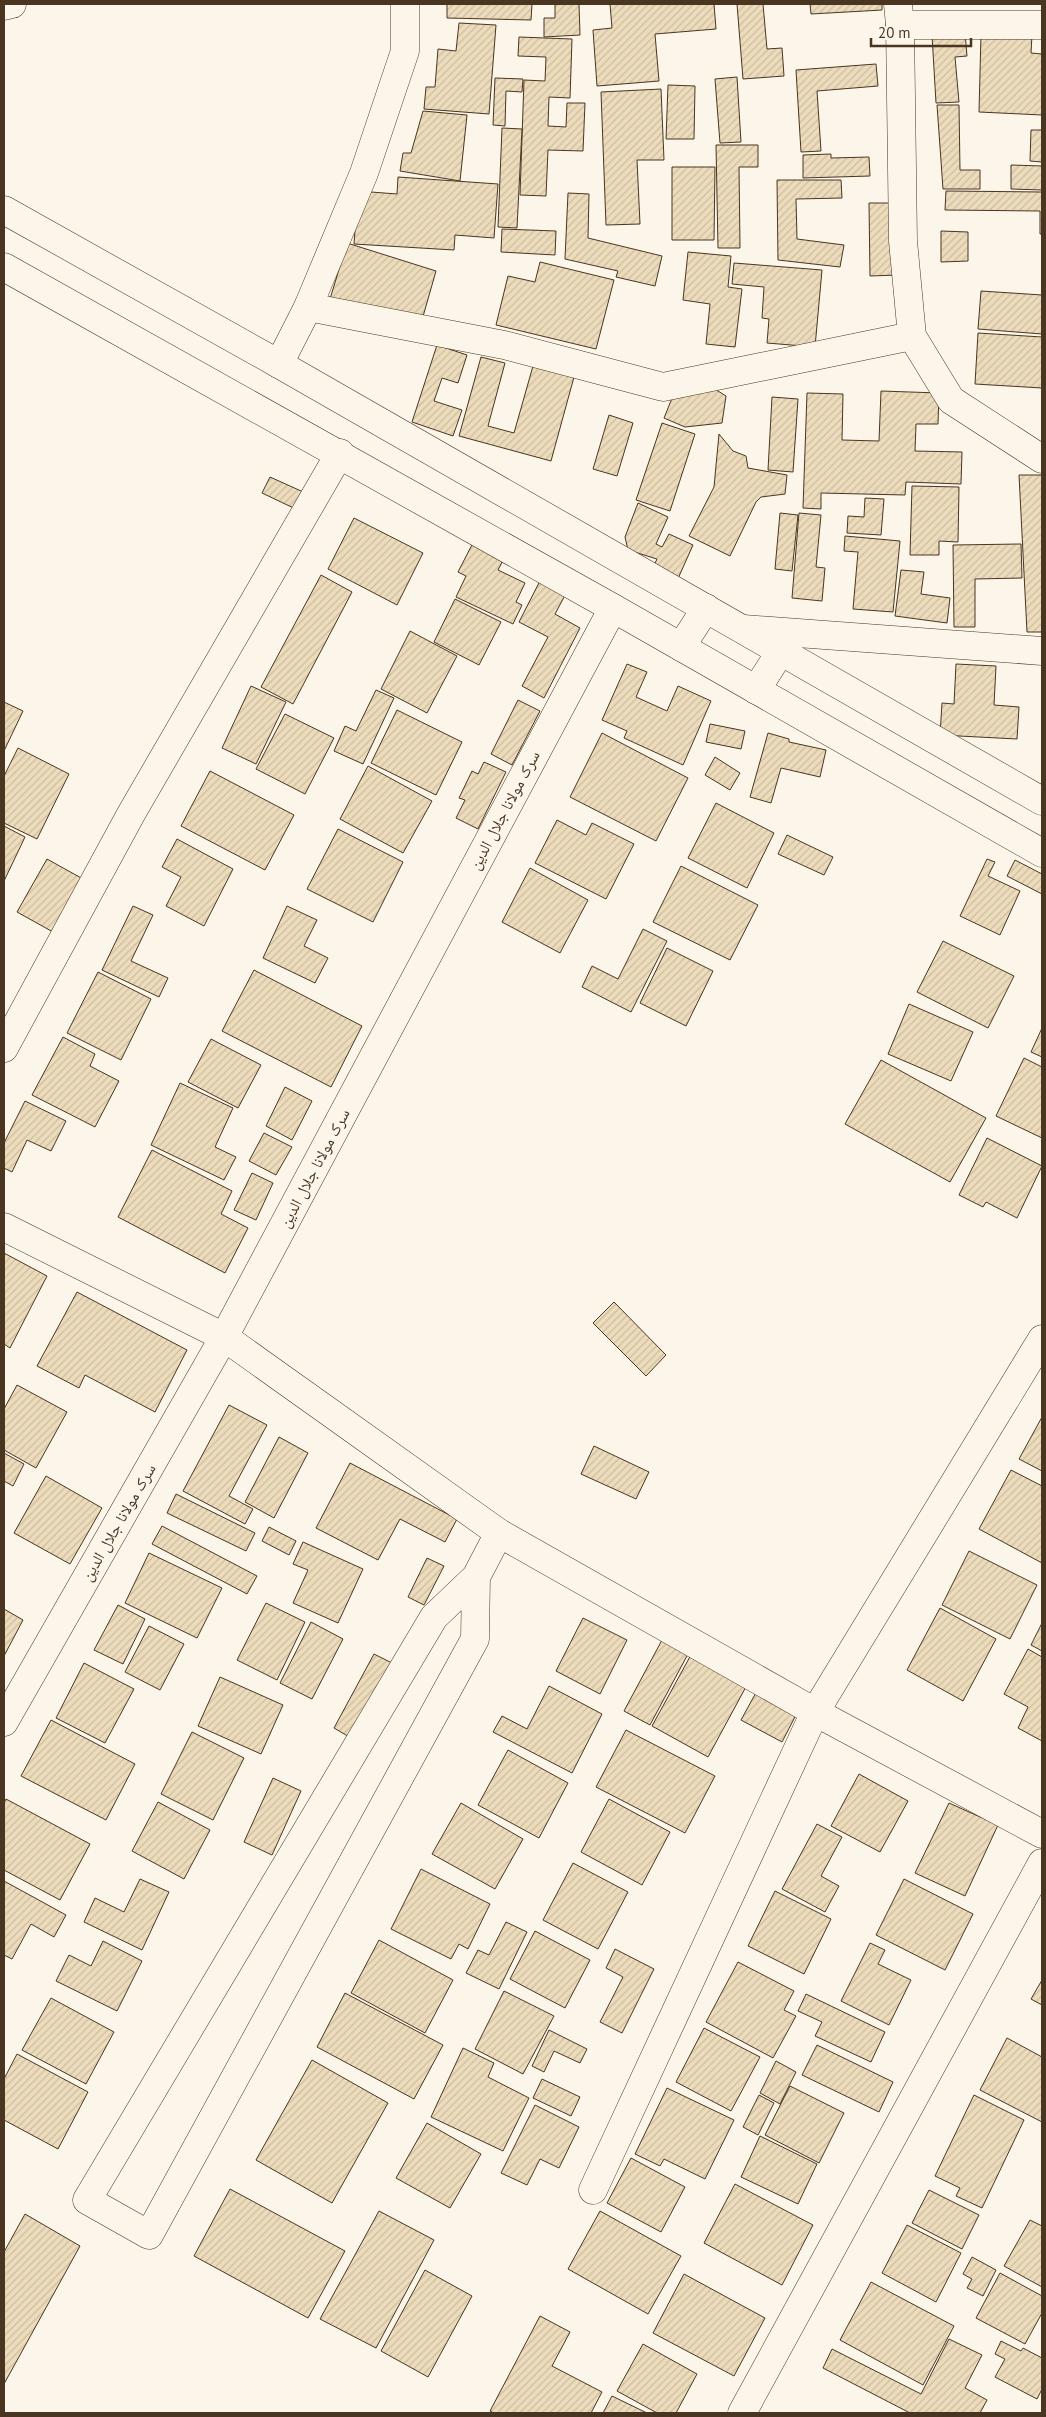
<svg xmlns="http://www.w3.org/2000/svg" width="1046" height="2417" font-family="'PT Sans','Noto Naskh Arabic',sans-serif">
<defs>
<pattern id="building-hatch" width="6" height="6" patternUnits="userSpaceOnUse" patternTransform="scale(1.25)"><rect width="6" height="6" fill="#ecdcbc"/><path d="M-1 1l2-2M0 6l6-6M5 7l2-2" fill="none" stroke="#ccbda1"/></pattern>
</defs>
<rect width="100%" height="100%" fill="#fbf6e9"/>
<g fill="url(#building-hatch)" stroke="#4a3520">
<path d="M447,4h85l-1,16 -84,-2z"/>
<path d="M555,4h24l1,31 -36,2v-19h11z"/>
<path d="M610,4h104l2,25 -61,5 4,47 -62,5 -4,-56 19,-2z"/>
<path d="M737,4h26l4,45 15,-1 2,28 -41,3z"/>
<path d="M810,4h72v6l-71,4z"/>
<path d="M459,23l37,2 -7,89 -65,-5 2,-22h9l3,-38 18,2z"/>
<path d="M965,32l2,24 -12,1 4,45 -23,1 -4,-68z"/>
<path d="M981,34l51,1 -1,18 11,1v61l-63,-3z"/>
<path d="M519,37l53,2 -2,59 -21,-1 -1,29 18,1 1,-24h18l-2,48 -35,-1 -2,46 -26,-1 4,-115 21,1 1,-24 -28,-1z"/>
<path d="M876,64l2,22 -61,5 4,60 -20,1 -5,-82z"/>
<path d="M737,77l4,65 -21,1 -5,-64z"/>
<path d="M495,78l28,1 -1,13 -16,-1 -1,35 -12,-1z"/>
<path d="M668,85l27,1 -1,53h-28z"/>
<path d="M661,89l3,71h-27l3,64 -34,1 -5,-133z"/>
<path d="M937,105h22l1,65h20v19h-37z"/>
<path d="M423,111l44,4 -7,66 -60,-10 3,-18h8z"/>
<path d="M502,128l20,1 -5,99 -19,-1z"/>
<path d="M1031,130h11v32l-12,-1z"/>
<path d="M716,145h42v22h-19l1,81h-22z"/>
<path d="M831,154v4l38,-1 1,19 -67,2v-23z"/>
<path d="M1011,165l31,1v24l-31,-1z"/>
<path d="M672,167h43l-1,73h-42z"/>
<path d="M398,177l100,7 -4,54 -39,-3 -1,15 -100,-6 4,-53 39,3z"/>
<path d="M777,180h64l1,18 -46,1 1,40 47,6 -4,22 -62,-7z"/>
<path d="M946,191l96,1v42h-2v-23l-95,-1z"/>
<path d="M568,193l21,1 -1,44 74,18 -7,30 -39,-9 2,-6 -53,-12z"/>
<path d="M869,203h28l1,72 -28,1z"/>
<path d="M502,229l54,2 -1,24 -54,-3z"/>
<path d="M941,231l27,1v29l-27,1z"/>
<path d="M347,243l89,28 -16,56 -90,-28z"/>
<path d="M688,252l43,4 -3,31 14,2 -7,58 -29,-3 4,-40 -27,-4z"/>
<path d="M540,262l74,18 -18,69 -100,-24 12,-49 27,6z"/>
<path d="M734,263l88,7 -7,77 -48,-4 2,-24 -7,-1 2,-31 -32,-3z"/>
<path d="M981,291l61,4v39l-64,-5z"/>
<path d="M978,333l64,4v51l-67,-4z"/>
<path d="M437,345l30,10 -9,28 -16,-5 -8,23 28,9 -9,26 -41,-14z"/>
<path d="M481,357l24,6 -17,63 26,7 19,-67 41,11 -23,84 -92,-25z"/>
<path d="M677,386h33l16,10 -4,27 -37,4 -21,-9z"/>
<path d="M881,391l58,2 -1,31h-22l-1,27 47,1 -1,32 -55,-2 -1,13 -84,-2v16l-18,-1 4,-115 36,1 -1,46 37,1z"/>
<path d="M772,397l26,2 -5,73 -25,-2z"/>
<path d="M609,415l24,8 -16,53 -24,-7z"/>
<path d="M662,423l33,11 -25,77 -34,-11z"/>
<path d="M719,434l14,17 13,5 2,12 39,7 -2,19 -24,3 -5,5 -26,54 -41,-20 25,-49z"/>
<path d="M1019,475h23v157h-15z"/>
<path d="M270,477l40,18 -8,17 -40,-19z"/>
<path d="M912,486l47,1 -1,55 -19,-1v14h-29z"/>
<path d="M865,498l19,1 -3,36 -34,-2 1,-17 16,1z"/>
<path d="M638,503l30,14 -12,27 6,3 7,-13 24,11 -17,38 -25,-11 6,-13 -29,-9 -3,-13z"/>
<path d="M780,513l18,2 -6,56 -17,-2z"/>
<path d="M799,513l22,2 -5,52 9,1 -3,33 -30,-3z"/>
<path d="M354,518l69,35 -26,52 -69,-36z"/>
<path d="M477,535l31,16 -10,19 27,13 -9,19 6,3 -9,19 -57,-27 10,-21 -8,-4z"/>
<path d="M845,536l55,5 -7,71 -40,-3 5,-57 -14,-1z"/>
<path d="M1021,544l1,34 -47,1v48h-21l-1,-82z"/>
<path d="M901,570l23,2 -3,22 29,4 -3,25 -52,-7z"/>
<path d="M544,573l26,13 -15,28 25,14 -36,70 -22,-12 26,-49 -29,-15z"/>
<path d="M321,575l31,17 -59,112 -32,-17z"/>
<path d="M455,599l46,23 -22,43 -45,-23z"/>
<path d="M410,631l47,25 -30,57 -46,-24z"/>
<path d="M627,664l20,8 -11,25 31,14 11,-25 33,15 -28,64 -59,-27 3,-7 -25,-11z"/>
<path d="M956,664l40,2 -2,39 25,2 -2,32 -77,-4 2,-32 12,1z"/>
<path d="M251,686l35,16 -30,62 -34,-16z"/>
<path d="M376,690l18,8 -31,66 -29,-13 11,-25 11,5z"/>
<path d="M518,700l22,11 -28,54 -21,-11z"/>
<path d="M4,702l19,9 -19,40z"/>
<path d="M397,710l65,32 -26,53 -65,-32z"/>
<path d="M285,714l49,24 -29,56 -49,-25z"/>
<path d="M710,724l35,7 -4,18 -35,-7z"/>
<path d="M602,733l86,45 -32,63 -86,-44z"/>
<path d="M768,733l21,6v3l37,8 -6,27 -39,-9 -10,35 -21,-6z"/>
<path d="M18,748l51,26 -32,65 -33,-16v-47z"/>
<path d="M715,757l25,16 -10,17 -25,-15z"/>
<path d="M484,762l22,10 -28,57 -22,-11 9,-18 -6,-2 13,-27 6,3z"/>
<path d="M368,766l64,35 -29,52 -63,-34z"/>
<path d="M210,771l84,44 -29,55 -84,-44z"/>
<path d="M716,803l58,30 -27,55 -59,-30z"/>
<path d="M557,820l29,15 6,-12 42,21 -28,55 -71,-36z"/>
<path d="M4,826l21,11 -21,44z"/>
<path d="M338,829l65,33 -30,60 -66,-33z"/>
<path d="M787,835l46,22 -9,18 -46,-21z"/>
<path d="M177,839l56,30 -29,57 -38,-20 15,-29 -19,-10z"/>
<path d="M47,859l36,20 -30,53 -36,-20z"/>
<path d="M987,859l8,3 -7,14 32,15 -20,44 -40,-19z"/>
<path d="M1015,860l27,14v20l-35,-18z"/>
<path d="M681,866l77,39 -28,55 -77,-38z"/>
<path d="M530,868l58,32 -28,53 -58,-31z"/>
<path d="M133,906l20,9 -22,46 37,17 -9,19 -57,-27z"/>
<path d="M287,906l30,14 -13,26 24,12 -13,25 -52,-25z"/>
<path d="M643,929l24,12 -36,71 -49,-25 10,-21 26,13z"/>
<path d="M943,941l71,35 -26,52 -71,-36z"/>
<path d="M667,948l46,23 -27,55 -46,-23z"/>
<path d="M254,970l108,56 -31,61 -109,-56z"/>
<path d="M98,972l53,27 -30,61 -54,-27z"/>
<path d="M909,1004l64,28 -22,49 -63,-27z"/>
<path d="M1042,1028v29l-11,-5z"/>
<path d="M63,1037l32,17 -5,12 29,15 -24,46 -63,-32z"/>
<path d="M211,1039l50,26 -23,43 -50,-26z"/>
<path d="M1024,1058l18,9v71l-46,-22z"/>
<path d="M881,1060l105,58 -36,64 -105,-58z"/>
<path d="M180,1083l53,25 -18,39 21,10 -12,23 -73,-35z"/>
<path d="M285,1087l27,14 -20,39 -26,-14z"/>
<path d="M25,1101l41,20 -15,30 -24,-11 -15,32 -8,-4v-25z"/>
<path d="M264,1133l28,14 -16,28 -27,-14z"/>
<path d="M987,1138l55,28 -25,52 -31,-16 -3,5 -24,-12z"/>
<path d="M152,1150l80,41 -11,23 27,14 -23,45 -107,-56z"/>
<path d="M252,1173l21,10 -17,37 -22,-10z"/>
<path d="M4,1253l43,23 -37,72 -6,-4z"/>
<path d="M77,1292l110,58 -32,62 -70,-37 -6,13 -42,-22z"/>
<path d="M614,1302l52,53 -20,21 -53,-53z"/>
<path d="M17,1385l50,27 -31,56 -32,-18v-41z"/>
<path d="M229,1405l38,20 -38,71 24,13 -8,15 -62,-33z"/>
<path d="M1042,1417v54l-23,-12z"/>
<path d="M279,1437l29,16 -34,65 -29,-16z"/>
<path d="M594,1446l55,26 -13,27 -55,-25z"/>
<path d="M4,1453l20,11 -11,22 -9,-5z"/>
<path d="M350,1463l107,56 -12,23 -45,-23 -22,41 -62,-32z"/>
<path d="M1011,1470l31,16v77l-63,-34z"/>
<path d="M46,1476l56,32 -32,56 -56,-31z"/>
<path d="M176,1494l79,39 -9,18 -79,-38z"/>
<path d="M162,1526l95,50 -10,18 -95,-50z"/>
<path d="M269,1527l27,14 -7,14 -27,-14z"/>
<path d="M303,1542l60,27 -25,54 -45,-20 15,-33 -15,-6z"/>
<path d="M969,1551l68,34 -27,54 -68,-34z"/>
<path d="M149,1553l73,35 -25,50 -72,-35z"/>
<path d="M427,1558l17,8 -20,39 -16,-8z"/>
<path d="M266,1603l39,19 -28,58 -40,-20z"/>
<path d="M118,1605l27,14 -22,45 -29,-14z"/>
<path d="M940,1608l56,31 -33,62 -56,-31z"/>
<path d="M4,1609l19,11 -19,36z"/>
<path d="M583,1618l44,22 -27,54 -44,-23z"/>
<path d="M311,1622l32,17 -31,60 -32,-16z"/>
<path d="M1042,1623v28l-11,-6z"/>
<path d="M149,1626l35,18 -24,46 -35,-18z"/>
<path d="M662,1640l26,14 -38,71 -26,-14z"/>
<path d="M1028,1649l14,8v84l-24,-13 10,-21 -24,-13z"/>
<path d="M692,1653l56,30 -40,74 -56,-31z"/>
<path d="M374,1654l18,9 -41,75 -17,-10z"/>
<path d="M84,1663l50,26 -29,54 -49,-25z"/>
<path d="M220,1677l63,28 -22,49 -63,-28z"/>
<path d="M549,1686l53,28 -30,59 -79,-41 9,-16 25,13z"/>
<path d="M758,1689l40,22 -16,31 -41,-22z"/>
<path d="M51,1720l84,44 -29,56 -85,-44z"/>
<path d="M626,1730l89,46 -30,57 -89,-46z"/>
<path d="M192,1732l52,26 -31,62 -52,-26z"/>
<path d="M508,1750l60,33 -29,55 -61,-33z"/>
<path d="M859,1774l49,27 -28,51 -49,-26z"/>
<path d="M273,1778l28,13 -29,64 -28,-13z"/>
<path d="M6,1799l84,45 -30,56 -56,-30v-67z"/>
<path d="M609,1799l61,33 -28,53 -61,-33z"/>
<path d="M158,1802l52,28 -26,49 -52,-28z"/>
<path d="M461,1803l62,36 -28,50 -63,-35z"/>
<path d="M949,1803l49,22 -33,71 -50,-23z"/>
<path d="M817,1824l25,13 -21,39 18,10 -14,26 -43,-23z"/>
<path d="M573,1863l55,29 -30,57 -55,-29z"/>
<path d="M421,1869l69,35 -22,45 -9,-5 -8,15 -60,-30z"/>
<path d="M140,1879l29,13 -27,58 -58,-28 11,-24 29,14z"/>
<path d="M904,1879l69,35 -28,56 -69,-35z"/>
<path d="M4,1881l62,34 -12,22 -23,-13 -19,35 -8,-4z"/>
<path d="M775,1891l56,28 -27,55 -56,-28z"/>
<path d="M506,1922l21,10 -28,57 -33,-16 12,-23 11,5z"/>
<path d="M535,1931l55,29 -25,48 -55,-29z"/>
<path d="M379,1940l74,40 -28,53 -74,-40z"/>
<path d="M103,1941l39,20 -25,50 -61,-30 13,-26 22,11z"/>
<path d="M870,1943l15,7 -7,14 33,16 -22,45 -48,-24z"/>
<path d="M615,1949l39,20 -32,64 -22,-11 23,-45 -17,-9z"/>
<path d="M738,1962l56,29 -10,19 12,6 -23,42 -67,-36z"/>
<path d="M1042,1980v25l-11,-6z"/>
<path d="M504,1991l50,25 -31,58 -48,-25z"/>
<path d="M345,1993l98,52 -29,54 -97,-52z"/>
<path d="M806,1994l79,38 -14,30 -56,-26 7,-14 -24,-11z"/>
<path d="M51,1998l63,34 -28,52 -64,-34z"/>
<path d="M704,2028l56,29 -29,54 -55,-29z"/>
<path d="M549,2030l38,19 -7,14 -26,-12 -10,21 -12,-6z"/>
<path d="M1007,2038l35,19v65l-62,-32z"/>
<path d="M817,2045l76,37 -14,30 -77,-37z"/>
<path d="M463,2048l31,15 -6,14 41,21 -26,53 -72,-34z"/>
<path d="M17,2054l71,38 -30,57 -54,-29v-41z"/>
<path d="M312,2060l76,43 -56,100 -76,-43z"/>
<path d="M776,2061l20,11 -16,32 -20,-11z"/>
<path d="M542,2079l38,18 -9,19 -38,-18z"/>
<path d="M790,2086l54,27 -25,50 -54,-28z"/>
<path d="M667,2088l67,32 -29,59 -41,-20 -4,7 -25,-12z"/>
<path d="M759,2095l15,8 -16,32 -15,-8z"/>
<path d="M974,2095l50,25 -42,88 -26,-12 4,-8 -25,-12z"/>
<path d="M535,2105l44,22 -20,41 -19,-9 -13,26 -26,-12z"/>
<path d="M427,2123l54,31 -31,54 -54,-30z"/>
<path d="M760,2136l57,28 -19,40 -57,-27z"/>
<path d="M631,2158l54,29 -24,45 -54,-29z"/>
<path d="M735,2184l78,41 -31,60 -78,-42z"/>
<path d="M230,2189l115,62 -37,67 -114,-62z"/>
<path d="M929,2190l50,25 -17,34 -50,-26z"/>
<path d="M379,2211l55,29 -58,108 -56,-29z"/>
<path d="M600,2211l81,45 -33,58 -80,-45z"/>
<path d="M25,2214l55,32 -76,138v-132z"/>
<path d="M1030,2220l12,6v61l-38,-21z"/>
<path d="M907,2225l54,28 -25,49 -54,-29z"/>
<path d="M972,2257l24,13 -13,26 -16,-8 5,-9 -9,-5z"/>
<path d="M425,2270l47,26 -44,81 -47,-26z"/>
<path d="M1000,2273l42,23v17l-17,31 -49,-26z"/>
<path d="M684,2274l81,44 -31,58 -81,-43z"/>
<path d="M871,2282l83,44 -31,59 -83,-45z"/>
<path d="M540,2316l30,16 -18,34 50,26 -11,21h-97l-4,-2z"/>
<path d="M949,2339l33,16 -17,33 22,12 -7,13h-70l-87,-45 9,-19 89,45z"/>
<path d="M1001,2341l20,10 2,-3 19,10v31l-5,10 -42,-22 10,-18 -10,-5z"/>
<path d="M643,2344l54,30 -21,39h-19l-40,-22z"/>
<path d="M612,2396l35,17h-44z"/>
</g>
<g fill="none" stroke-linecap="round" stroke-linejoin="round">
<g stroke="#4a3520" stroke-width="29">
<g id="minor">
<path d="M898,4l2,21 3,216 9,95 39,64 91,59"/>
<path d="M4,6l8,-2"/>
<path d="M900,25h142"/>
<path d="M308,307l196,38 159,42 249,-51"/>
<path d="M279,364l29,-57 56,-134 41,-122v-47"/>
<path d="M743,629l299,22"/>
<path d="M4,1048l127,-234 209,-361"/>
<path d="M4,1227l220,110 275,196 316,179 227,122"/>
<path d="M476,1577l-1,62 -326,596 -62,-35 347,-583 42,-40 23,-44"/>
<path d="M4,1722l220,-385 389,-729"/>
<path d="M593,2190l222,-478 227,-373"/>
<path d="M742,2413l300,-550"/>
</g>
</g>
<g stroke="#4a3520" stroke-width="29">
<g id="major">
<path d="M4,210l275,154 763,437"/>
<path d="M4,267l609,341 429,245"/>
<path d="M681,647l25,-39"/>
<path d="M756,690l25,-39"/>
</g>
</g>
<use href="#minor" stroke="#fbf6e9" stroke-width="28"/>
<use href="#major" stroke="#fbf6e9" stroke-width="28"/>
</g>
<g text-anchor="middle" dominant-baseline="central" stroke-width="4" stroke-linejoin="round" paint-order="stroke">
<g font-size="16" fill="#4a3520" stroke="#fbf6e9">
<text transform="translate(504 810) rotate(-62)">سرک مولانا جلال الدین</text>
<text transform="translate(314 1168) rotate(-62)">سرک مولانا جلال الدین</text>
<text transform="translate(118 1522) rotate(-60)">سرک مولانا جلال الدین</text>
</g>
</g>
<rect width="1046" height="2417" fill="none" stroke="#4a3520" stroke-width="10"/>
<path d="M871 38v8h100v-8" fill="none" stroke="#4a3520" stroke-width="2.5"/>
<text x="878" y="38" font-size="15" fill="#4a3520" stroke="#fbf6e9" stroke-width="4" paint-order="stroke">20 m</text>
</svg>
